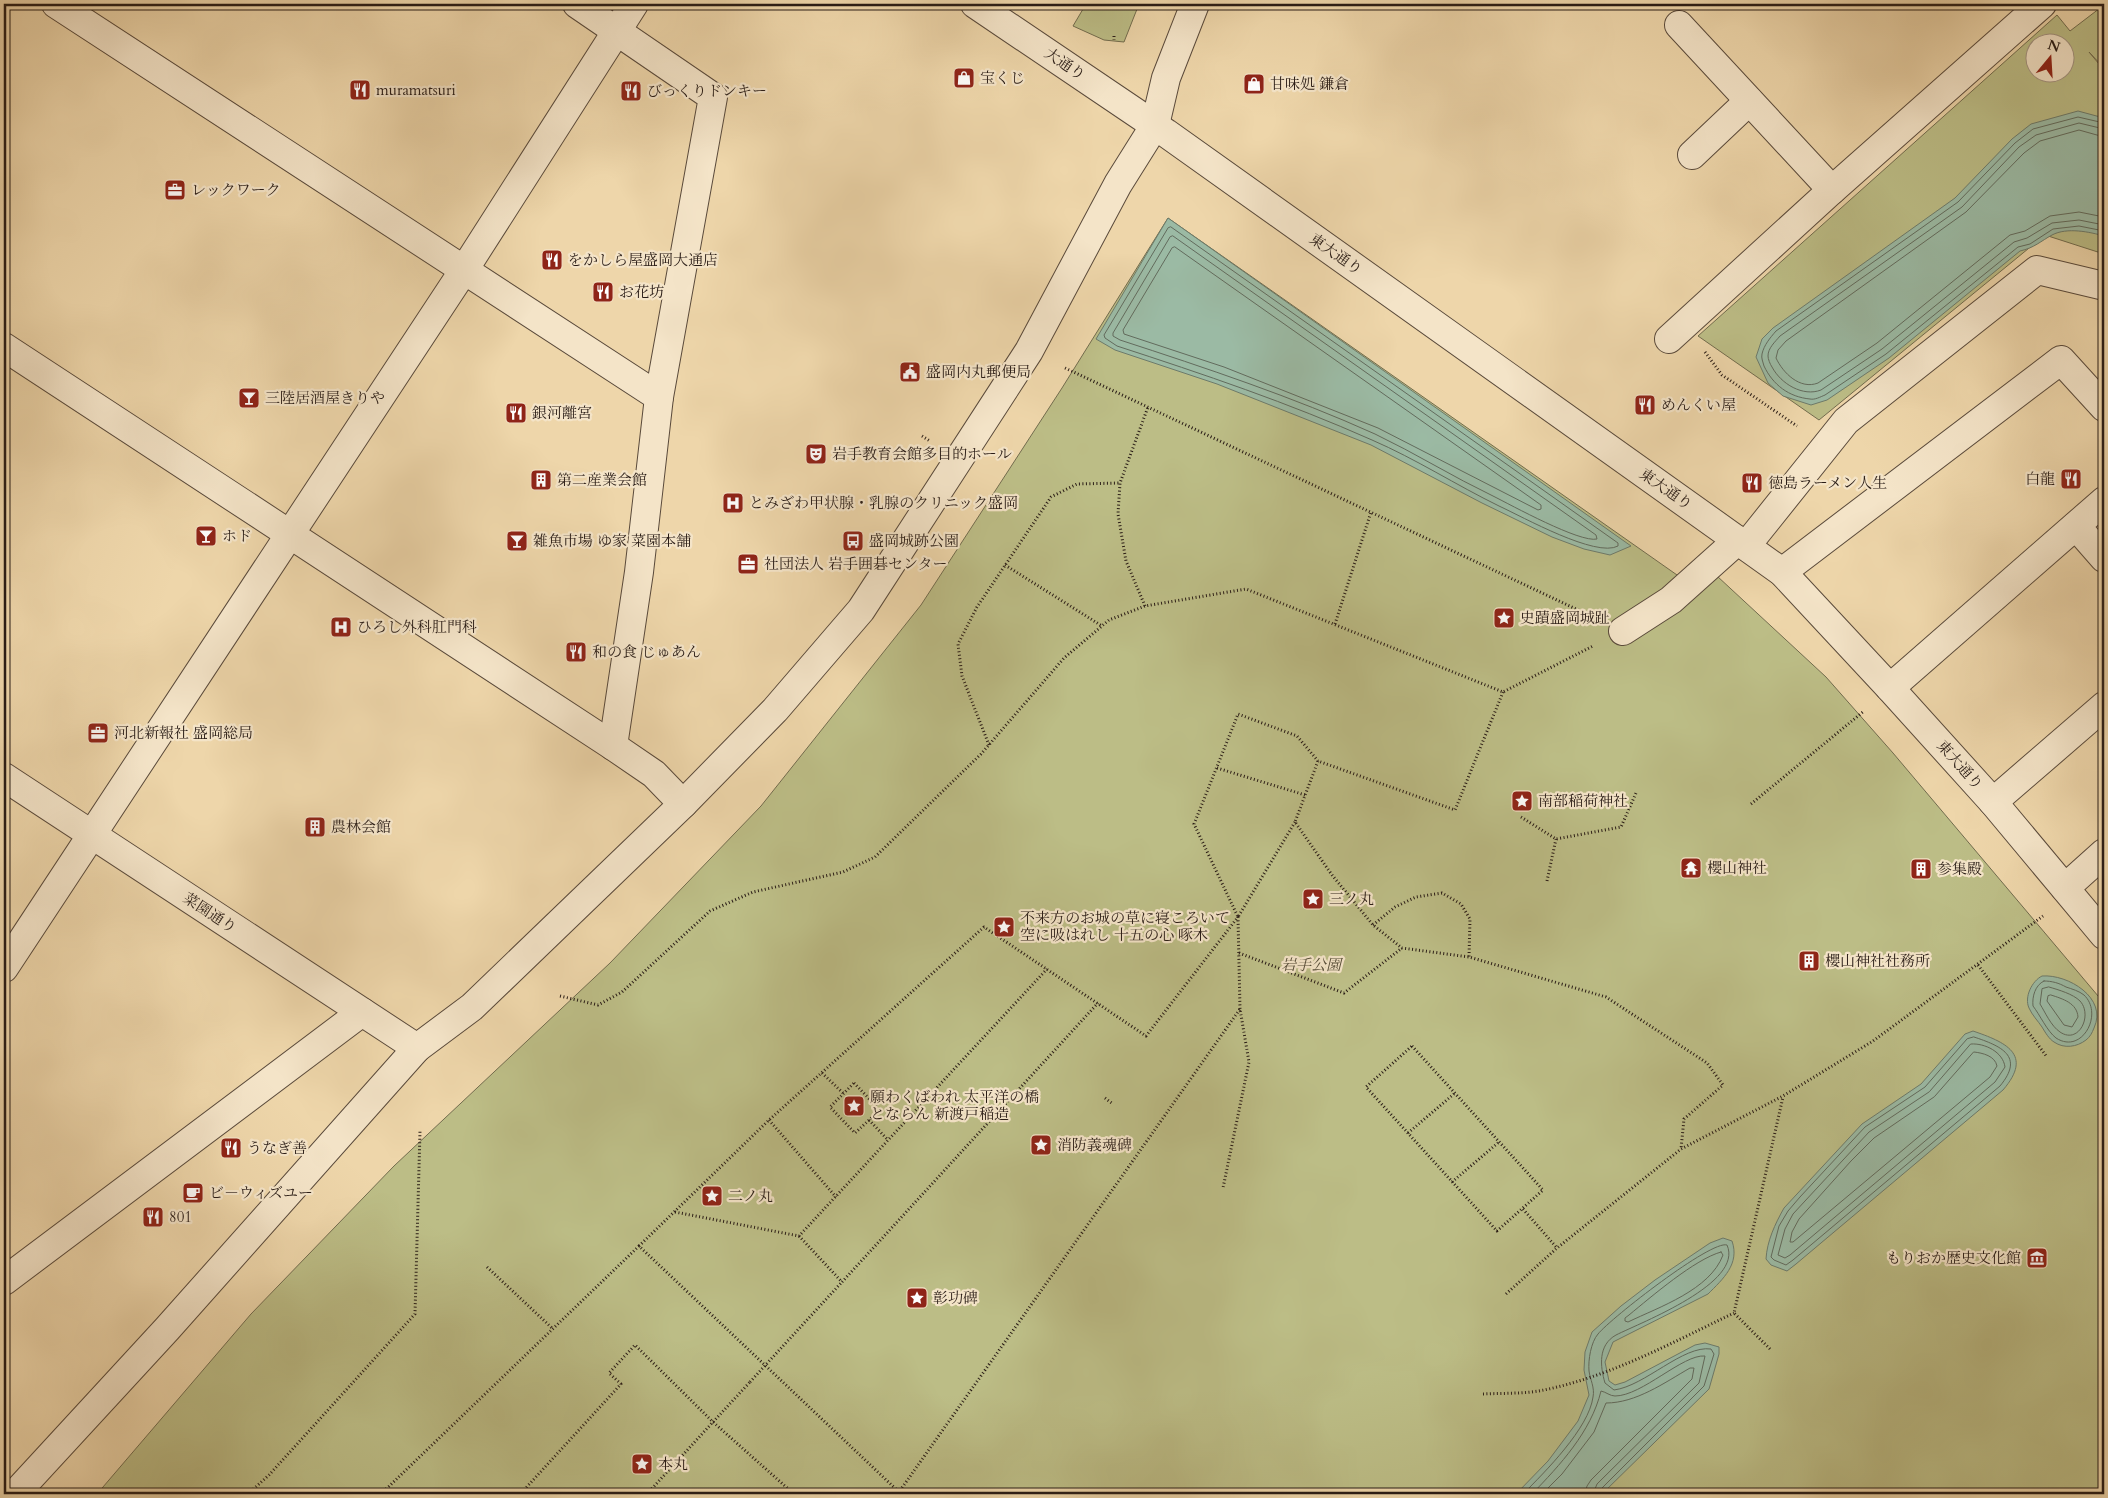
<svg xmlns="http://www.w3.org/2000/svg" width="2108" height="1498" font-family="Cardo,'Noto Serif JP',serif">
<rect width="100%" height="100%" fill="#eed6aa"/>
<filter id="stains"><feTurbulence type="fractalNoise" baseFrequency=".004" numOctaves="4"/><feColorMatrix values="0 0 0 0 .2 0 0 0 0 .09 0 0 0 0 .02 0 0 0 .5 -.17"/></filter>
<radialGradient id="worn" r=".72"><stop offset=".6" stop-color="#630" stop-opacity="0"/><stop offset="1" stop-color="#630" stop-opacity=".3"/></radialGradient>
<g fill="#bcbd86" stroke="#726c4e" fill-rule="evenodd">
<path d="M1086,4h53l-15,38 -20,-2 -31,-14z"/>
<path d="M2104,5v63l-15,-16 15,18v184l-59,-19 -226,185 -121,-84 359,-321 13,16zM2036,42h30v30h-30z"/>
<path d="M1168,218l529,371 20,-13 109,101 67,76 211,250v491h-2007l154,-180 143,-148 216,-203 151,-157 160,-201 141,-217z"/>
</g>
<g fill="#9bbaa4" stroke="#6d7b6b">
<path d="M2078,111l26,7v118c-14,-4 -37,-9 -52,-1 -11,6 -18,13 -32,16l-131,107 -62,42 -16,5 -28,-9 -15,-13 -12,-26 6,-18 11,-11 182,-130 57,-59 19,-15z"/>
<path d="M1168,218l463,328 -21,9 -26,-6 -32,-12 -70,-34 -111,-58 -154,-61 -102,-34 -19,-11z"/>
<path d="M2042,976c26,-2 66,22 52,52 -2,5 -4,9 -8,12 -9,7 -22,9 -32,2 -5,-3 -9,-10 -12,-15 -4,-6 -10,-12 -13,-19 -5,-11 3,-27 13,-32z"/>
<path d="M1973,1031c32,11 61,23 30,59l-207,174 -9,7 -16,-6 -5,-6c1,-18 9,-35 18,-51l78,-84 59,-40 44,-50z"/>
<path d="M1723,1238l9,3c8,23 -9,38 -24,53l-95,48 -8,20 4,19 6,4 10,-3 70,-37 10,-2 14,4v7l-10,35 -107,105h-86l32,-33 30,-40 11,-26 -5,-25 1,-18 7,-20 29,-26 34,-26 55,-37z"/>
</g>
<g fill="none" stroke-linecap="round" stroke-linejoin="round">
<g stroke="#626b5d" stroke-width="1">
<path d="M2104,123l-26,-6 -45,12 -18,14 -57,59 -182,129c-6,7 -12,14 -14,23 -1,4 1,8 2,12 9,19 25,31 46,33 5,1 10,-2 15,-4l61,-41 132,-107 12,-3 23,-15 26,-3 25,5"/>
<path d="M2104,129l-25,-6 -43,12 -17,12 -57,60 -182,129c-5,6 -12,12 -12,20 0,3 2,8 4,11 9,17 31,30 49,23l61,-41 132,-107 13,-4 25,-15 27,-3 25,5"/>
<path d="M2104,137l-25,-7 -39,11 -16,12 -58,59 -180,129 -8,9 -2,8c7,15 24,32 42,25l59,-40 133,-108 15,-4 25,-15 29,-4 25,5"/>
<path d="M1171,227l447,316v3c-22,12 -95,-29 -119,-40 -43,-21 -83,-47 -127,-66 -83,-37 -169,-66 -255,-94l-12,-8 -1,-3 64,-107z"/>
<path d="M1173,236l423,299 1,4c-17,4 -86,-34 -104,-43 -40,-19 -78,-43 -118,-62 -82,-37 -169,-66 -255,-94l-7,-4v-3l57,-96z"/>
<path d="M1175,247l366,258v4l-3,1 -160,-82 -154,-61 -100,-33 -1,-4 49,-82z"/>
<path d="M2044,981c8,0 15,2 22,6 6,2 13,4 18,8 20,19 -2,60 -28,43 -9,-7 -16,-23 -23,-32 -1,-9 2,-21 11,-25z"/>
<path d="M2049,987c10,3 24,7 31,14 13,14 -1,44 -20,31 -9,-6 -15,-20 -20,-28l2,-15z"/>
<path d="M2051,995c12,4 26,8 27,22l-6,10 -8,-2 -17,-24 1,-5z"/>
<path d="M1974,1037c27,9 51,19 26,49l-207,174 -7,5 -12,-5 -3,-3 8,-31 9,-15 12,-14 65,-70 60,-40 42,-48z"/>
<path d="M1971,1044c14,-1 32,8 34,23l-10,15 -205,173 -5,3 -7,-3 7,-26 8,-15 12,-13 64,-69 60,-40z"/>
<path d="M1974,1052c9,1 21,4 23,14l-7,11 -197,165h-3l2,-10 7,-13 52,-58 23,-23 60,-41z"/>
<path d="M1721,1252l2,3c-13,35 -64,52 -95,67l-3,-1v-3l4,-3c22,-18 66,-56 92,-63z"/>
<path d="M1523,1494c22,-22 66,-66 70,-97 2,-9 -3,-18 -4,-26 -1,-11 2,-29 9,-37 13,-16 113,-94 129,-89 17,38 -85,77 -111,90 -18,10 -16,31 -11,48l9,7c31,-4 69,-45 97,-41l3,5 -10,32 -103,103 -2,5"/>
<path d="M1532,1494c28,-29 59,-62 69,-103 5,1 9,5 14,5 27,0 68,-42 90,-40l-6,27 -102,101 -4,10"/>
<path d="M1542,1494l20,-20 32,-42 12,-29c30,0 58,-20 84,-35h4l-2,11 -101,101 -4,6 -2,8"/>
</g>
<g stroke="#5a4a3b" stroke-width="30">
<g id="minor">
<path d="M56,4l603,393"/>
<path d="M577,4l136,93 -54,300 -20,175 -26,174"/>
<path d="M975,4l191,129 616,439 108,116 103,114 111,133"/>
<path d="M1679,25l153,165 210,-186"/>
<path d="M1692,155l57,-54"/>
<path d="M1669,339l163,-149"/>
<path d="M4,347l609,399 41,28 29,30"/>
<path d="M2076,526l28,32"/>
<path d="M1746,546l100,-125 191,-151 67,16"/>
<path d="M1782,572l279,-212 43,47"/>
<path d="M1623,631l48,-31 67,-60"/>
<path d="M1890,688l214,-187"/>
<path d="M4,777l413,271"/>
<path d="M1993,802l111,-96"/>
<path d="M2065,888l39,-35"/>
<path d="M4,968l460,-698 170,-266"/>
<path d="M4,1281l358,-269"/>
<path d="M15,1494l152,-165 250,-281 55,-41 211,-203 92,-94 86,-100 168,-259 89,-167 37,-59 11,-47 29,-74"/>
</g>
</g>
<g stroke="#291c16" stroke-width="3" stroke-dasharray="1 2.5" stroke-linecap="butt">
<path d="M1114,36v4"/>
<path d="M1705,352l17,23 75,51"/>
<path d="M1065,368l528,249"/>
<path d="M922,436l8,5"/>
<path d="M1005,565l97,61"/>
<path d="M1145,606l-19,-45 -8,-47 2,-31 28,-76"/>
<path d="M1335,624l36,-112"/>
<path d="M1503,692l-48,118 -137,-49 -23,61 37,53 41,50 29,23 67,9 137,40 101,66 16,22 -39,34 -3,30"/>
<path d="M989,745l-27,-69 -4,-32 19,-37 74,-110 26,-13 43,-1"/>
<path d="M1217,768l88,27"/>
<path d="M1751,804l113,-93"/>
<path d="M1521,817l35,22 65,-12 15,-34"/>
<path d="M1295,822l-57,95 -44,-93 44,-110 59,22 21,25"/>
<path d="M1547,881l9,-42"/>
<path d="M1373,925l22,-18 21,-10 26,-4 19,11 9,15 -1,38"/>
<path d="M1239,953l105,40 58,-45"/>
<path d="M1978,965l69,92"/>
<path d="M560,996l38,9 24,-13 88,-81 43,-19 90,-20 32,-15 106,-103 83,-96 45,-38 36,-14 101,-17 257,103 90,-46"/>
<path d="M1412,1046l131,144 -46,41 -131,-144z"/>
<path d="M822,1073l21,20"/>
<path d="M854,1083l26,27 -25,23 -25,-26z"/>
<path d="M1105,1098l8,6"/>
<path d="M769,1120l67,77"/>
<path d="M869,1120l19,20"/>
<path d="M1408,1133l47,-40"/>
<path d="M1452,1182l47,-40"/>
<path d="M1523,1209l34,39"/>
<path d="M675,1212l124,24 248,-267"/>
<path d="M799,1236l43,46 256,-279"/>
<path d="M639,1246l130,-126 215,-193 162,109 92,-119 2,92"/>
<path d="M487,1267l65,61"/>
<path d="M1506,1294l51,-46 124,-99 102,-53 90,-55 170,-125"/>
<path d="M783,1346l59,-64"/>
<path d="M1770,1349l-36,-36 49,-216"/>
<path d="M1483,1394c20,-1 42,0 61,-4 68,-14 129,-48 190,-77"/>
<path d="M524,1490l97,-106 -12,-11 26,-28 78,77 37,-40"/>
<path d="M248,1494l21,-19 146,-161 5,-183"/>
<path d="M381,1494l258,-248 260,246 341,-483 9,53 -26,126"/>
<path d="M647,1494l66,-72 81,72"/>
</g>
<use href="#minor" stroke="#f4e4c8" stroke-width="28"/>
<path stroke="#291c16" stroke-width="3" stroke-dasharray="1 2.5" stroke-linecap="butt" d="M750,1382l33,-36"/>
</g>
<defs>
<g id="shop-square" transform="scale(1.125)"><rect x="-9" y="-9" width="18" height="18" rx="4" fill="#8f2418" stroke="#f4e4c8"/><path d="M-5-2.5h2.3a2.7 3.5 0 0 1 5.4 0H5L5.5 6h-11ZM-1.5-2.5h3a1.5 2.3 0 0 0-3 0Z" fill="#fff"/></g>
<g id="restaurant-square" transform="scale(1.125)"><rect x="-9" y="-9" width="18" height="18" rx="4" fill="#8f2418" stroke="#f4e4c8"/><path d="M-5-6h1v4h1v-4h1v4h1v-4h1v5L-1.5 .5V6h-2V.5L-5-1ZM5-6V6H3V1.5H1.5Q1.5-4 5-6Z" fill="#fff"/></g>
<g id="office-square" transform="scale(1.125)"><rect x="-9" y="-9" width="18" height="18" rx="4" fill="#8f2418" stroke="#f4e4c8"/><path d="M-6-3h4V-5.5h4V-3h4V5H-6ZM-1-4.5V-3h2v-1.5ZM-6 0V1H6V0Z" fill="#fff"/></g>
<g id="civic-square" transform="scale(1.125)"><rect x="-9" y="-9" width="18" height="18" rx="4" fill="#8f2418" stroke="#f4e4c8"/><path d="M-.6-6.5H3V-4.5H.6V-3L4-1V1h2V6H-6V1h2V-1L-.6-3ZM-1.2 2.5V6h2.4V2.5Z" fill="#fff"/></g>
<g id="bar-square" transform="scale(1.125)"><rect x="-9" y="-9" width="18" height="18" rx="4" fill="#8f2418" stroke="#f4e4c8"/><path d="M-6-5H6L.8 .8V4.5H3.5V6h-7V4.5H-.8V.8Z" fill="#fff"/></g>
<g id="theatre-square" transform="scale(1.125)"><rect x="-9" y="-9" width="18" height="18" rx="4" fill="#8f2418" stroke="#f4e4c8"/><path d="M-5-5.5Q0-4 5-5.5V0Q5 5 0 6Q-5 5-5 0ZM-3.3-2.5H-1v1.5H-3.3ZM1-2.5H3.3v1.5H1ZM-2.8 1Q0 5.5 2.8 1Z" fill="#fff"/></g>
<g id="building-square" transform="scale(1.125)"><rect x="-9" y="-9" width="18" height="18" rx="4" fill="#8f2418" stroke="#f4e4c8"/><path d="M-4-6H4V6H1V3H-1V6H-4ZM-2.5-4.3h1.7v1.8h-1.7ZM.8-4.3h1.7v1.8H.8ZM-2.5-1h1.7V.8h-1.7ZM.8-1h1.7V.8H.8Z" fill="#fff"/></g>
<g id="hospital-square" transform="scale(1.125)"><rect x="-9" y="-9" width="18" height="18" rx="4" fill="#8f2418" stroke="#f4e4c8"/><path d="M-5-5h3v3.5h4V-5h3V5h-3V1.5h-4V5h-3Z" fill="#fff"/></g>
<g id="bus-square" transform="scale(1.125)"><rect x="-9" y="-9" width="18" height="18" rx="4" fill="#8f2418" stroke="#f4e4c8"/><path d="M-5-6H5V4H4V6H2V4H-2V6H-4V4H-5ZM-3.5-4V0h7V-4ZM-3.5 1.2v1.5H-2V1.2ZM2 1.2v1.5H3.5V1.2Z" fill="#fff"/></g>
<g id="sight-square" transform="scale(1.125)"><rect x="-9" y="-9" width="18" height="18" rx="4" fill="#8f2418" stroke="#f4e4c8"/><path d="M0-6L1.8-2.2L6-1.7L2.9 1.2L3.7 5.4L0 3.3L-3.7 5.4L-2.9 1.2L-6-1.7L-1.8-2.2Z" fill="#fff"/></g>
<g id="temple-square" transform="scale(1.125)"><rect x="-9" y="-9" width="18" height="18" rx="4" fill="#8f2418" stroke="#f4e4c8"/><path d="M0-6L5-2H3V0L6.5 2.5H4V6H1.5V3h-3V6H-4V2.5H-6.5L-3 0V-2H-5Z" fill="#fff"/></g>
<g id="cafe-square" transform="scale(1.125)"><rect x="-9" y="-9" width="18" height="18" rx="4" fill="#8f2418" stroke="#f4e4c8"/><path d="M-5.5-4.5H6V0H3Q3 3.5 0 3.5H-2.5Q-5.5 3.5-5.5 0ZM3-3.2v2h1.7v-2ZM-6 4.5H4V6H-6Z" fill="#fff"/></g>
<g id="museum-square" transform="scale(1.125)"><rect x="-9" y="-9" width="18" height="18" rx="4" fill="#8f2418" stroke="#f4e4c8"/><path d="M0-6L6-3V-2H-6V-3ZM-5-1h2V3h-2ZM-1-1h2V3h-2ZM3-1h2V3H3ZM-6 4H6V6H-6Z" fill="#fff"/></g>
</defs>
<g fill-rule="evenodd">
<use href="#shop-square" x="964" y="78"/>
<use href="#shop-square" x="1254" y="84"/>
<use href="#restaurant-square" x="360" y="90"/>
<use href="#restaurant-square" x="631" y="91"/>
<use href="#office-square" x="175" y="190"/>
<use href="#restaurant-square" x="552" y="260"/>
<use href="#restaurant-square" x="603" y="292"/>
<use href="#civic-square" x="910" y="372"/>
<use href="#bar-square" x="249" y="398"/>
<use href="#restaurant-square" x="1645" y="405"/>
<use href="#restaurant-square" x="516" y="413"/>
<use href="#theatre-square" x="816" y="454"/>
<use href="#restaurant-square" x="2071" y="479"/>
<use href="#building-square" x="541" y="480"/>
<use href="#restaurant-square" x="1752" y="483"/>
<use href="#hospital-square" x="733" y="503"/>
<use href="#bar-square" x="206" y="536"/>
<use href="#bar-square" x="517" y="541"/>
<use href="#bus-square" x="853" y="541"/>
<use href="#office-square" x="748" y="564"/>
<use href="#sight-square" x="1504" y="618"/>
<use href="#hospital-square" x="341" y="627"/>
<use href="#restaurant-square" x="576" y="652"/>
<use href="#office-square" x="98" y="733"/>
<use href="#sight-square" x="1522" y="801"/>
<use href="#building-square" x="315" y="827"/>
<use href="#temple-square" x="1691" y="868"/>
<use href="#building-square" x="1921" y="869"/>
<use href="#sight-square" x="1313" y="899"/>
<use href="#sight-square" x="1004" y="927"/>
<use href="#building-square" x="1809" y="961"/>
<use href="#sight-square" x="854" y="1106"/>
<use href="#sight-square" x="1041" y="1145"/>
<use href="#restaurant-square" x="231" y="1148"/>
<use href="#cafe-square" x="193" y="1193"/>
<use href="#sight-square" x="712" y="1196"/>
<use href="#restaurant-square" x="153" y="1217"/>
<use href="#museum-square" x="2037" y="1258"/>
<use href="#sight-square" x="917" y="1298"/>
<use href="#sight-square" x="642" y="1464"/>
</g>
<g text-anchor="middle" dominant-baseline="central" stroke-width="4.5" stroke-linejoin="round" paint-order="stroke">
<g font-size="15" fill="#291c16" stroke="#f4e4c8">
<text transform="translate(1065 64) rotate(34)">大通り</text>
<text transform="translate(1336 254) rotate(35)">東大通り</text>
<text transform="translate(1666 489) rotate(35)">東大通り</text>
<text transform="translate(1960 765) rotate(48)">東大通り</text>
<text transform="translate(210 913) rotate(33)">菜園通り</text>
</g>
<g font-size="15" fill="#291c16" stroke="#f4e4c8" text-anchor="start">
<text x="980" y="78">宝くじ</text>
<text x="1270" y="84">甘味処 鎌倉</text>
<text x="376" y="90">muramatsuri</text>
<text x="647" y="91">びっくりドンキー</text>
<text x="191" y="190">レックワーク</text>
<text x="568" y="260">をかしら屋盛岡大通店</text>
<text x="619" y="292">お花坊</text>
<text x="926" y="372">盛岡内丸郵便局</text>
<text x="265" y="398">三陸居酒屋きりや</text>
<text x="1661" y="405">めんくい屋</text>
<text x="532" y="413">銀河離宮</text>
<text x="832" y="454">岩手教育会館多目的ホール</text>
<text x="2055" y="479" text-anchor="end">白龍</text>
<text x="557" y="480">第二産業会館</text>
<text x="1768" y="483">徳島ラーメン人生</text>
<text x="749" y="503">とみざわ甲状腺・乳腺のクリニック盛岡</text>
<text x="222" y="536">ホド</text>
<text x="533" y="541">雑魚市場 ゆ家 菜園本舗</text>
<text x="869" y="541">盛岡城跡公園</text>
<text x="764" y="564">社団法人 岩手囲碁センター</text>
<text x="1520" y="618">史蹟盛岡城趾</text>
<text x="357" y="627">ひろし外科肛門科</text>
<text x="592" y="652">和の食 じゅあん</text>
<text x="114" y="733">河北新報社 盛岡総局</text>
<text x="1538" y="801">南部稲荷神社</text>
<text x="331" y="827">農林会館</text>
<text x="1707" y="868">櫻山神社</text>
<text x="1937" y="869">参集殿</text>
<text x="1329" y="899">三ノ丸</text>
<text x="1020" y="918">不来方のお城の草に寝ころいて<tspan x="1020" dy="17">空に吸はれし 十五の心 啄木</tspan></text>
<text x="1825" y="961">櫻山神社社務所</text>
<text x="870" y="1097">願わくばわれ 太平洋の橋<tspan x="870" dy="17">とならん 新渡戸稲造</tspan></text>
<text x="1057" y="1145">消防義魂碑</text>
<text x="247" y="1148">うなぎ善</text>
<text x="209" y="1193">ビ－ウィズユー</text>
<text x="728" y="1196">二ノ丸</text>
<text x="169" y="1217">801</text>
<text x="2021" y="1258" text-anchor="end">もりおか歴史文化館</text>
<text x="933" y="1298">彰功碑</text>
<text x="658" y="1464">本丸</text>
</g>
<g font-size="15" font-style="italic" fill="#554c38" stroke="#f4e4c8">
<text x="1311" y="965">岩手公園</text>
</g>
</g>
<rect width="2108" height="1498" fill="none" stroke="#eed6aa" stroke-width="20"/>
<rect x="5" y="5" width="2098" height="1488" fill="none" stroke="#291c16" stroke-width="2.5"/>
<rect x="10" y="10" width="2088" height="1478" fill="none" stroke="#291c16"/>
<g transform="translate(2050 58) rotate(18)"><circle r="24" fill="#f4e4c8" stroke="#a39481"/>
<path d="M0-4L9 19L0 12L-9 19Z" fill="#8f2418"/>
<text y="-8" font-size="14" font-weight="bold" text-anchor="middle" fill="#291c16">N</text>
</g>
<rect width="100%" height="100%" filter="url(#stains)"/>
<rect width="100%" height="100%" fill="url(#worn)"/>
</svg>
